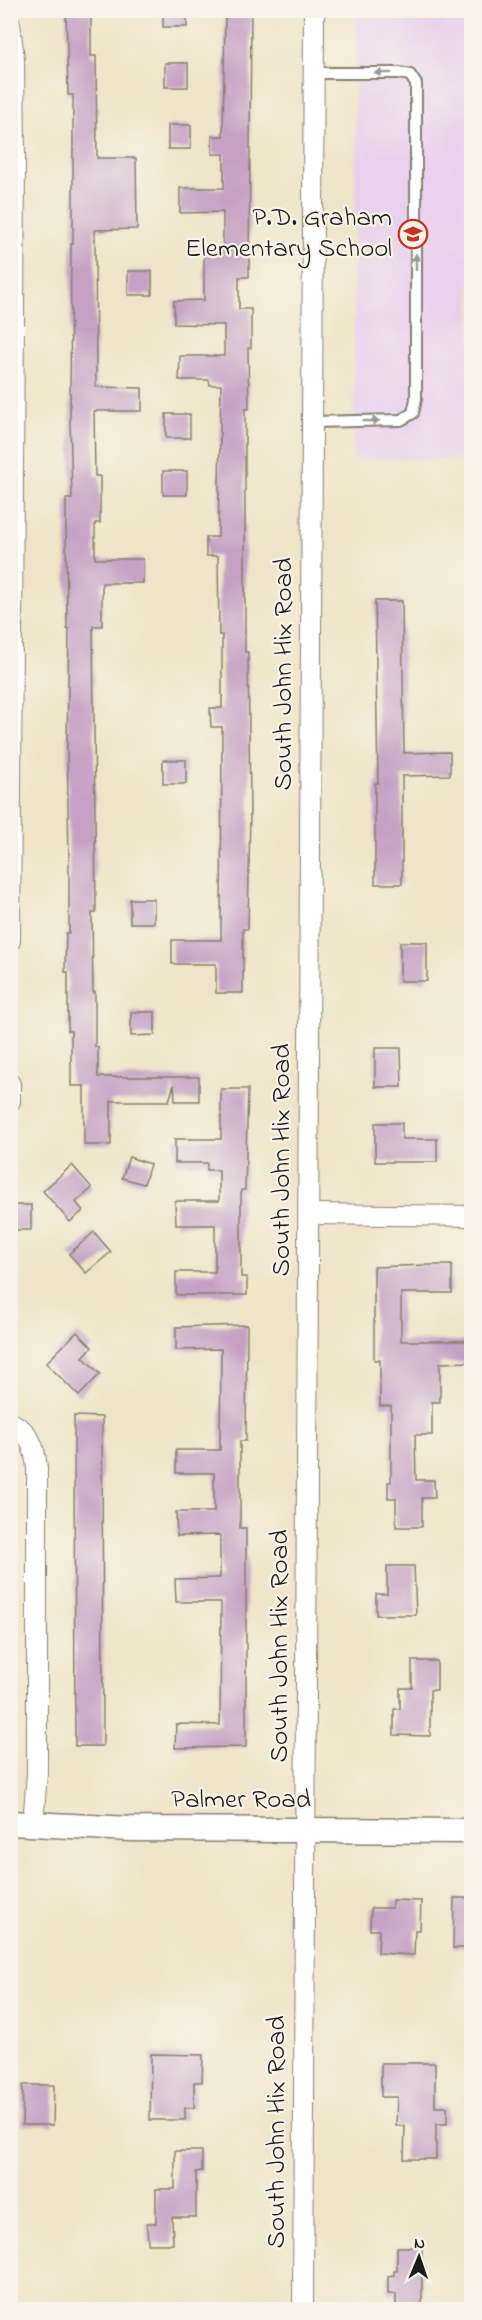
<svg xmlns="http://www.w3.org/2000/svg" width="482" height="2320" font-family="'Indie Flower',sans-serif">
<rect width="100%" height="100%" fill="#f7f3e8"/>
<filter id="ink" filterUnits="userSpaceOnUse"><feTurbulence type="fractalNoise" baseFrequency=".0167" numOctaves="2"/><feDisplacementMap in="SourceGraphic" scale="12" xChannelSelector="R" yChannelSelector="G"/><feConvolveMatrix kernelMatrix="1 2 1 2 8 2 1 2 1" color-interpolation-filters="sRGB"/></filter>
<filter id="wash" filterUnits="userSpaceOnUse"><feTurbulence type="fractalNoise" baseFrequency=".008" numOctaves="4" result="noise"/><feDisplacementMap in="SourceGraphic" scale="24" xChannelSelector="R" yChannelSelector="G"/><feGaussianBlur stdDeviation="1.35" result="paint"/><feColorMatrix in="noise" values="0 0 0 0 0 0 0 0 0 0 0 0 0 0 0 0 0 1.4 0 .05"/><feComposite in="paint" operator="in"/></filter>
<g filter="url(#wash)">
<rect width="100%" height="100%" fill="#efe4c7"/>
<path fill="#e9d1ed" d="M356,11h115v449l-118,-2z"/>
<g id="blocks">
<g fill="#c5a2c5">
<path d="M66,10h25v46h5l1,102h39l1,71 -42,1 1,157 46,1v23h-48l1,65h5v47h-5v36h48v24h-41v43h-9l3,287h-4l1,79h2v55h3v30h101v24h-24l-1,-17 -5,17h-58v44h-27v-59h-13v-55h-3v-59h-3l1,-39h3v-75l-2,-114 2,-115h-2l-1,-107v-23h6l-2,-83 1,-172h2v-149h-5z"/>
<rect x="163" y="10" width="24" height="17"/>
<path d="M225,11l26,1 -2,265h-10v32h12v39h-3l1,61h-4v243h3l2,155 -2,122h-5v64h-27v-29h-44v-24h49l1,-213h-11l-1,-19h12v-73h-3l-1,-79h-12v-19h12l3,-152h-11l-1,-5h-30l1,-24h44v-31l-50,-1v-23l30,-1v-46h19v-42l-43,1v-25h44v-34h-12v-18h11z"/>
<rect x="165" y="63" width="23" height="24"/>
<rect x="168" y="125" width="23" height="24"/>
<rect x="128" y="271" width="24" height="24"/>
<rect x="166" y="414" width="24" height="24"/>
<rect x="163" y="471" width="24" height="24"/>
<path d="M375,601h27l2,152 46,-1v23l-48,1v108h-27v-101h3z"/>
<rect x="163" y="760" width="23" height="24"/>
<rect x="130" y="899" width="24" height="24"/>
<rect x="400" y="942" width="27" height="39"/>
<path d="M131,1012h24v23l-24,1z"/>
<path d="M375,1048h26l1,39h-27z"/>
<path d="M221,1089h27l-3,101h-4v87h6v18h-71v-23h39v-47h-39l-1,-24h44v-31h-12v-7h-32v-24h46z"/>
<path d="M375,1123h27v16h35v23h-62z"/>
<path d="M129,1157l21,7 -6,20 -22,-6z"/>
<path d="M72,1165l20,23 -16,14 7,9 -13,11 -27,-31z"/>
<rect x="10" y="1205" width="21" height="25"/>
<path d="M94,1232l17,20 -25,21 -17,-19z"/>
<path d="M426,1265h26v28h-51v48h70v21l-31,1v39h-8v33h-17l1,45h18l1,18h-13v29h-26v-29h-8v-16h3v-76h-11v-46h-6v-93z"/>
<path d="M247,1325l-1,116h-6v87h6v219l-71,1 1,-24 44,1 1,-123h-45l-1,-23 45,-1v-43l-43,1 -1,-24h38v-39h-38v-23h44l1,-101 -45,1v-23z"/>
<path d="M77,1332l15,15 -9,10 17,17 -21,22 -33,-33z"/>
<path d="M74,1416l28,1 1,329h-28z"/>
<path d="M387,1566h27l2,49h-40v-21h11z"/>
<path d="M412,1661h25v29h-7v46l-36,-1v-26h6v-21h12z"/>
<path d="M454,1898h17v50h-18z"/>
<path d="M392,1900l29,1 -1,29h-5l-1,25 -36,-2 1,-23h-9l1,-22h21z"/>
<path d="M151,2054l52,1 -1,27h-8v26h-9v12h-35z"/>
<path d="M381,2063h54v44h12v17h-11v35h-32l1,-33h-9l1,-29h-16z"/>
<path d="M23,2085h31l-1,40h-31z"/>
<path d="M175,2151h27v20l-6,1v45h-24l1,27h-25l-1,-21h9v-34h19z"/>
<path d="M397,2247h25v61h-26v-14h-8v-18l6,-1v-4h3z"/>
</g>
</g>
</g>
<g filter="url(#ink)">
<use href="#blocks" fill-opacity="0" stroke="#868072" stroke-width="1.5"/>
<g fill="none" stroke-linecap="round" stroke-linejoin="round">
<g stroke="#868072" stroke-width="14">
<path id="service" d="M313,422l88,-2 12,-7 3,-14v-315l-6,-9 -11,-2h-85"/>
</g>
<g stroke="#868072" stroke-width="22">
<g id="minor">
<path d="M10,24l4,36 1,99 -5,782"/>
<path d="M10,1084v17"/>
<path d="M309,1214l163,2"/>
<path d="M10,1423c20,7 25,26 27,45v305l-4,51"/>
<path d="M303,2310l11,-2300"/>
</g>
</g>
<g stroke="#868072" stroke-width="27">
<path id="tertiary" d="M10,1823l121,6 341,2"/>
</g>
<use href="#service" stroke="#fff" stroke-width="10"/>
<use href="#minor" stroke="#fff" stroke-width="20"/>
<use href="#tertiary" stroke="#fff" stroke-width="24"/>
</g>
<defs><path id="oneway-solid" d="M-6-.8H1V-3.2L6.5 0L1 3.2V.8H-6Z" transform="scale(1.5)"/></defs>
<g fill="#999">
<use href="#oneway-solid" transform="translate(383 73) rotate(179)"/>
<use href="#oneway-solid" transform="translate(416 262) rotate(-90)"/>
<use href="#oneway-solid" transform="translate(371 421) rotate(-1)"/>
</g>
</g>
<defs>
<g id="school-ring" transform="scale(1.5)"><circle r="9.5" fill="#f7f3e8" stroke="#c8321e" stroke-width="1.5"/><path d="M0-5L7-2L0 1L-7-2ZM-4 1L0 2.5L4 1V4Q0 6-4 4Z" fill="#c8321e"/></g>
</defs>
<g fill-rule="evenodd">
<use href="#school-ring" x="413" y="234"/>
</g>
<g text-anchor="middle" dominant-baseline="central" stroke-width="4.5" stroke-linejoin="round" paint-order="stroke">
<g font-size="27" fill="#1c1c1c" stroke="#f7f3e8" text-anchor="end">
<text x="392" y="218">P.D. Graham<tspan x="392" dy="31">Elementary School</tspan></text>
</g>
<g font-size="27" fill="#1c1c1c" stroke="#f7f3e8">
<text transform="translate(284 674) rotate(-90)">South John Hix Road</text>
<text transform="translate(282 1160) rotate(-90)">South John Hix Road</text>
<text transform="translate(280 1646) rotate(-90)">South John Hix Road</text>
<text x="241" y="1800">Palmer Road</text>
<text transform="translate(277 2132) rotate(-90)">South John Hix Road</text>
</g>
</g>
<rect width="482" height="2320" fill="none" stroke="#f7f3e8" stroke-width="36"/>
<g transform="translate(419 2257) rotate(2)" stroke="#f7f3e8" stroke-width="4.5" paint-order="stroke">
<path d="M0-4.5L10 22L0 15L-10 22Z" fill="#1c1c1c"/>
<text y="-9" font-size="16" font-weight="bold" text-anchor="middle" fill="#1c1c1c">N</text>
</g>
</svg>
